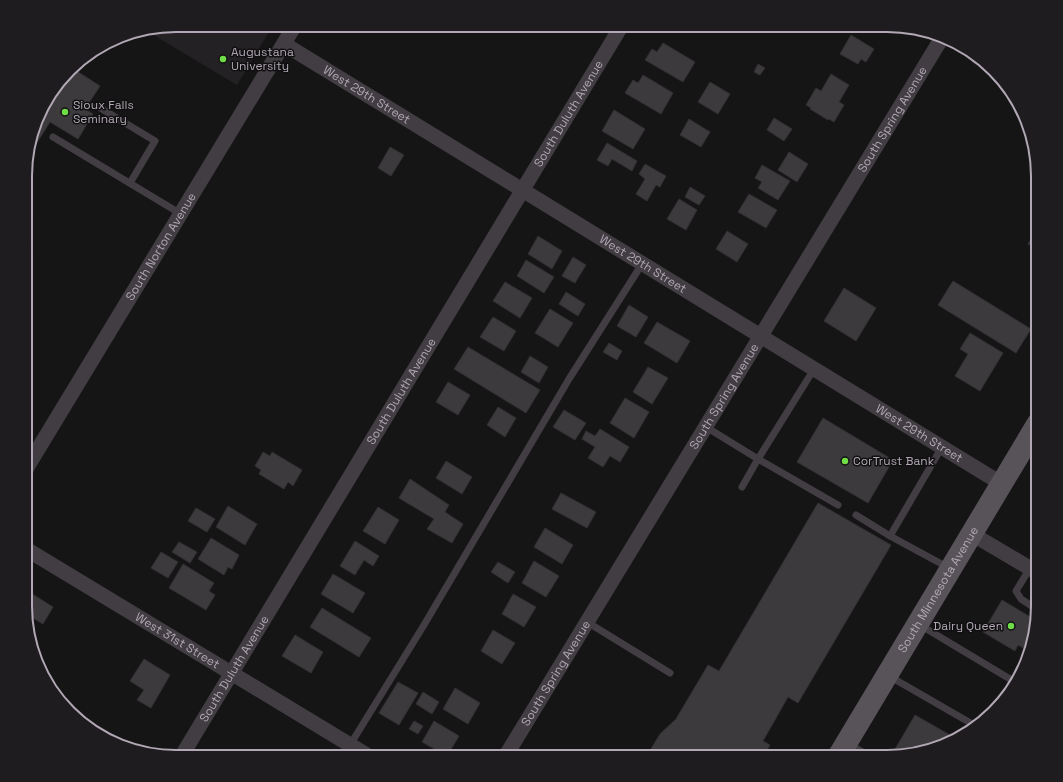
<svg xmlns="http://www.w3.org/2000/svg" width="1063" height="782" font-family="'Space Grotesk',sans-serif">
<rect width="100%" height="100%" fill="#161516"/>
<path fill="#232123" d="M176,25h97l-36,60 -90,-54z"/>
<g fill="#3d3a3d" stroke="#322f32">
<path d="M684,25h17l-5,8z"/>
<path d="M760,25h16l-5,7z"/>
<path d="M851,35l23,14 -8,13 -5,-3 -3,5 -18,-10z"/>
<path d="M663,43l32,19 -12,20 -38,-22 7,-11 5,3z"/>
<path d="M976,55l3,1 17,20 -24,-14z"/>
<path d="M81,59l-6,11 25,16 -15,23 8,5 -15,25 -28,-17 -24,38 15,-51 35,-46z"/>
<path d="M758,64l7,4 -5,7 -6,-3z"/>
<path d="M831,74l18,11 -10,17 5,3 -10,17 -5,-3 -1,1 -18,-11 1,-1 -5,-3 10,-17 5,3z"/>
<path d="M643,75l30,18 -12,21 -36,-21 8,-13 5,3z"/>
<path d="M710,82l20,12 -12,20 -20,-12z"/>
<path d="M614,110l31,19 -12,20 -31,-18z"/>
<path d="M774,118l18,11 -8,12 -17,-11z"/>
<path d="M689,119l21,13 -9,15 -21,-12z"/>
<path d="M607,143l30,18 -5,10 -20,-12 -4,7 -11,-6z"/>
<path d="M390,147l14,8 -13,21 -13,-8z"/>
<path d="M789,152l19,12 -11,18 -19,-12z"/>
<path d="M645,164l21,12 -6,11 -4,-2 -9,16 -11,-7 9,-15 -6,-5z"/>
<path d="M762,165l28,16 -12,19 -20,-12 4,-6 -7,-4z"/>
<path d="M690,187l15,9 -6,9 -14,-8z"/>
<path d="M749,194l28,16 -11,18 -28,-16z"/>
<path d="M679,199l18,11 -11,20 -19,-11z"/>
<path d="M1038,227v22l-10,-5z"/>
<path d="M727,231l21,13 -11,18 -21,-13z"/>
<path d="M538,236l24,15 -10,18 -24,-15z"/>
<path d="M573,257l13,8 -11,18 -13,-7z"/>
<path d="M526,260l28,17 -10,16 -27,-17z"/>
<path d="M953,281l78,48 -15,24 -78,-48z"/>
<path d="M505,282l27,16 -12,20 -27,-17z"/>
<path d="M844,288l32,20 -20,33 -32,-20z"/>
<path d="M566,292l19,12 -7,12 -19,-12z"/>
<path d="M629,305l19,12 -12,20 -19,-11z"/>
<path d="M550,309l23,14 -15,24 -23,-14z"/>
<path d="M493,317l23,14 -12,20 -24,-14z"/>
<path d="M657,322l33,19 -13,22 -33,-20z"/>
<path d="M970,333l33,20 -23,38 -25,-15 13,-22 -8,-5z"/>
<path d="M609,343l13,8 -5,9 -14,-8z"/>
<path d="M468,347l72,43 -14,23 -72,-44z"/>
<path d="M530,356l18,11 -9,16 -18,-11z"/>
<path d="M648,367l20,11 -16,26 -19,-12z"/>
<path d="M448,382l22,13 -12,20 -22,-13z"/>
<path d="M625,398l24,14 -15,26 -24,-15z"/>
<path d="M498,407l18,11 -11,19 -18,-12z"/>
<path d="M564,410l22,13 -11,17 -22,-13z"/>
<path d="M823,418l70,42 -25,43 -71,-41z"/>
<path d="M600,429l29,18 -9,15 -10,-6 -7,11 -15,-9 7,-11 -13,-8 4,-8 9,5z"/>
<path d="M263,452l7,4 2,-4 30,18 -9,16 -5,-4 -4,7 -25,-15 2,-4 -6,-4z"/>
<path d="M446,461l26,16 -10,17 -26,-16z"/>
<path d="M410,479l39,26 -4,7 18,12 -11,19 -25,-14 7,-10 -35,-21z"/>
<path d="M561,493l35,19 -9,16 -35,-19z"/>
<path d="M818,503l73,42 -93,158 -10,-6 -25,44 7,4 -7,12h-117l14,-23 16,-15 32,-54 11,6z"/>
<path d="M228,506l29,18 -12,21 -29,-18z"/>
<path d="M378,507l21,13 -14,24 -22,-13z"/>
<path d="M196,508l19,11 -8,13 -19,-11z"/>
<path d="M545,528l28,17 -11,19 -28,-17z"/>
<path d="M211,538l28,17 -7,14 -4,-2 -4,8 -26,-16z"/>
<path d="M355,541l24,15 -6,10 -9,-6 -9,15 -15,-9z"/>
<path d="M179,542l18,10 -7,11 -18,-11z"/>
<path d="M161,552l17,10 -10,16 -17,-10z"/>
<path d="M534,561l25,15 -13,21 -24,-14z"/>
<path d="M498,562l17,10 -7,11 -17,-11z"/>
<path d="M183,564l31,19 -5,8 6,4 -9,15 -37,-22z"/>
<path d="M333,574l32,19 -12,20 -32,-19z"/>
<path d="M26,590l27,17 -10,17 -17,-10z"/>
<path d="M513,594l23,13 -12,20 -22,-13z"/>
<path d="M1002,600l35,21 -6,31 -13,-7 -3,6 -32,-19z"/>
<path d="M322,608l49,30 -12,19 -49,-30z"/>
<path d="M493,630l22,13 -13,21 -21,-13z"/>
<path d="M295,635l28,17 -12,21 -29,-17z"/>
<path d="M144,659l26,16 -19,33 -14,-8 7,-10 -14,-9z"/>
<path d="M398,682l20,11 -19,32 -20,-12z"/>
<path d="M455,688l25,15 -12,21 -25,-15z"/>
<path d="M423,692l16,10 -7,12 -16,-10z"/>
<path d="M915,715l42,24 -3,3 -63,14z"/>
<path d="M414,721l9,5 -5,8 -9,-5z"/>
<path d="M434,721l25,15 -12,20 -25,-14z"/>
</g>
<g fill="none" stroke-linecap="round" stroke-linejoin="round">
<g stroke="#413d42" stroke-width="7">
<path d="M97,106l58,35 -25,42"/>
<path d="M53,137l128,77"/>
<path d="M1034,167l4,2"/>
<path d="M814,369l-56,90 80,46"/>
<path d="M706,427l52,32 -16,28"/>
<path d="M942,447l-52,89 59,32"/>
<path d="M856,515l34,21"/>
<path d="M1030,568l-14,23 5,8 17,11"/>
<path d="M587,622l83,51"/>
<path d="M920,625l95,57"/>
<path d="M889,676l85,49"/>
<path d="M849,744l22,13"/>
<path d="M350,745l74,-120 145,-246 73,-115"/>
</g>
<g stroke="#413d42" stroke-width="15">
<path id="s1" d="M284,44l718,440"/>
<path id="s2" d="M26,469l269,-444"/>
<path d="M972,534l66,39"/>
<path id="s3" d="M26,549l344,208"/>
<path id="s4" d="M181,757l441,-732"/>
<path id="s5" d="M505,757l438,-721"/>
</g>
<path stroke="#585359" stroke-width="22" id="s6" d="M838,757l200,-334"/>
</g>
<g fill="#70dc47" stroke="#111011" stroke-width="1.5">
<circle cx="223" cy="59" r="4"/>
<circle cx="65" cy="112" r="4"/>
<circle cx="845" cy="461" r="4"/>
<circle cx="1011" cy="626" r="4"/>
</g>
<g text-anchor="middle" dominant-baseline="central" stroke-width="3" stroke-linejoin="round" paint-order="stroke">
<g font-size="12" fill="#b2a8b5" stroke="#111011" text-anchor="start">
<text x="231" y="52">Augustana<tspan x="231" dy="14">University</tspan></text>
<text x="73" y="105">Sioux Falls<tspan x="73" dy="14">Seminary</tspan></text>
<text x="853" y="461">CorTrust Bank</text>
<text x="1003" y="626" text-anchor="end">Dairy Queen</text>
</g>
<g font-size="12" fill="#b2a8b5" stroke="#111011">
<text stroke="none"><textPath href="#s1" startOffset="97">West 29th Street</textPath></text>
<text stroke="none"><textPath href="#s4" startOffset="751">South Duluth Avenue</textPath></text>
<text stroke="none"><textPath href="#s5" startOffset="746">South Spring Avenue</textPath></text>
<text stroke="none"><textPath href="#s2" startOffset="260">South Norton Avenue</textPath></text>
<text stroke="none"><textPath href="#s1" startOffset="421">West 29th Street</textPath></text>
<text stroke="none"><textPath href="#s4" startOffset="427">South Duluth Avenue</textPath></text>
<text stroke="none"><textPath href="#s5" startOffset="422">South Spring Avenue</textPath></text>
<text stroke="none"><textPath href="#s1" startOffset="745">West 29th Street</textPath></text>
<text stroke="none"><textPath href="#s6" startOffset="195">South Minnesota Avenue</textPath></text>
<text stroke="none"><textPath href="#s3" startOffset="177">West 31st Street</textPath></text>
<text stroke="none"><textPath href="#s4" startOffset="103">South Duluth Avenue</textPath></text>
<text stroke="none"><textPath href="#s5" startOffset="98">South Spring Avenue</textPath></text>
</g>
</g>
<path d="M0 0H1063V782H0ZM176 32H887A144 144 0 0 1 1031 176V606A144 144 0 0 1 887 750H176A144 144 0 0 1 32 606V176A144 144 0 0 1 176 32Z" fill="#1e1c1e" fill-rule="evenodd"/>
<path fill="none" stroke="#b2a8b5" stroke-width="2" d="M176 32H887A144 144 0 0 1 1031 176V606A144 144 0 0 1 887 750H176A144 144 0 0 1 32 606V176A144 144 0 0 1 176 32Z"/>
</svg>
